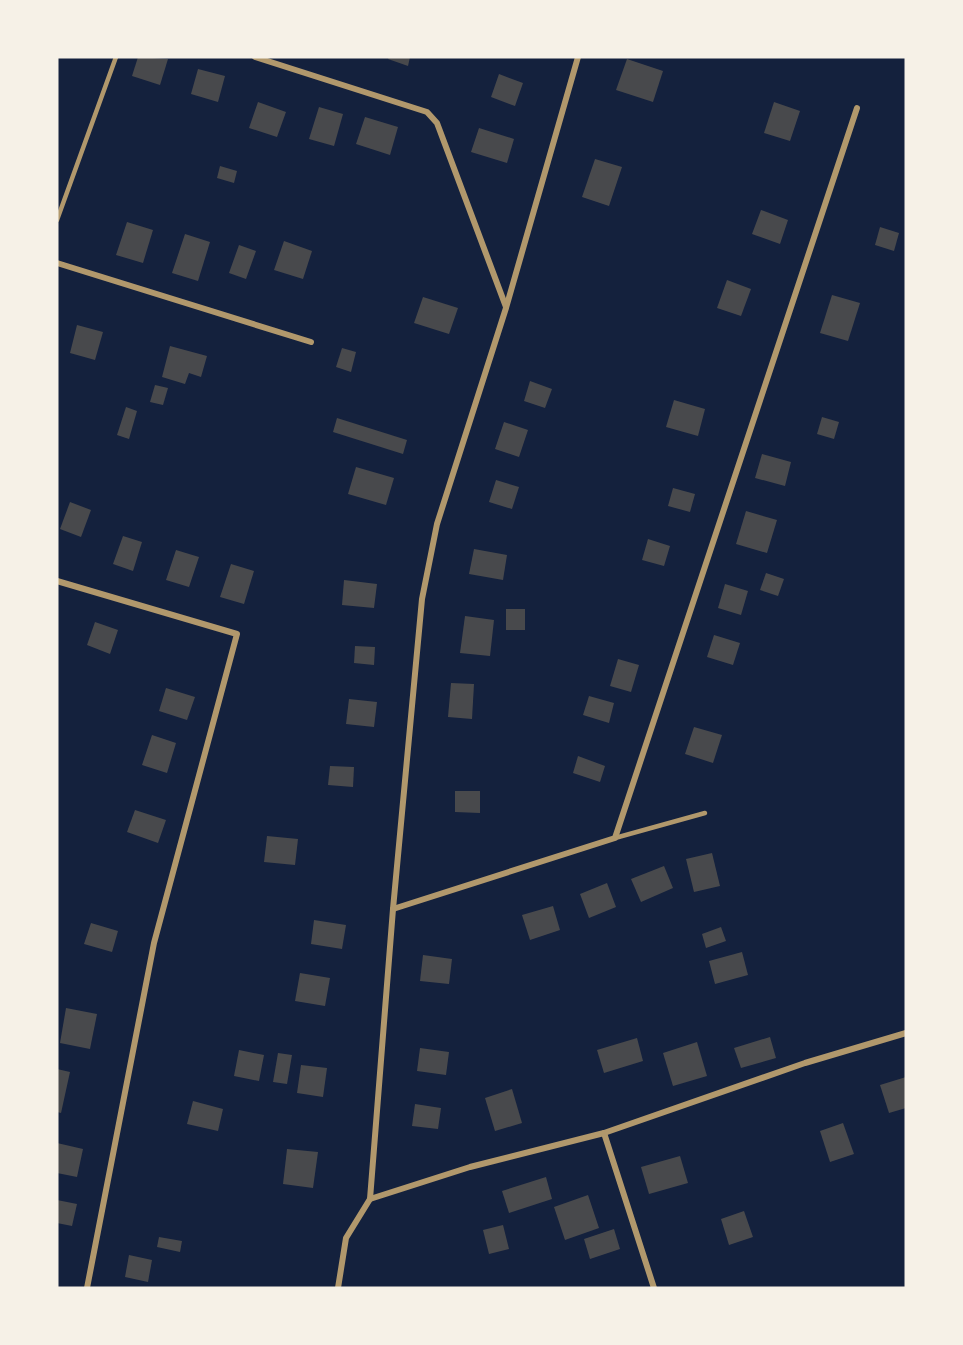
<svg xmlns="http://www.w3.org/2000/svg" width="963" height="1345" font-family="Barlow,sans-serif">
<rect width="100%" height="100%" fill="#14213d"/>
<g fill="#48494c">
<path d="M138,57l30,2 -8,26 -28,-9z"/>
<path d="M389,57h21l-2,9 -20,-7z"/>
<path d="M627,59l36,12 -10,31 -37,-12z"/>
<path d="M198,69l27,7 -7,26 -27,-8z"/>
<path d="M499,74l24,9 -8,23 -24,-9z"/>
<path d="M258,102l28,10 -9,25 -28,-9z"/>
<path d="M774,102l26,9 -10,30 -26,-8z"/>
<path d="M319,107l24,7 -9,32 -25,-7z"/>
<path d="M365,117l33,10 -8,28 -34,-11z"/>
<path d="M479,128l35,11 -7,24 -36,-11z"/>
<path d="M595,159l27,8 -13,39 -27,-9z"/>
<path d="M220,166l17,5 -3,12 -17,-5z"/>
<path d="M761,210l27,10 -8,24 -28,-10z"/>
<path d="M127,222l26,8 -10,33 -27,-8z"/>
<path d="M880,227l19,6 -5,18 -19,-6z"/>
<path d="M185,234l25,8 -12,39 -26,-8z"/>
<path d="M284,241l28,10 -9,28 -29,-9z"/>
<path d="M239,245l17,6 -10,28 -17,-6z"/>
<path d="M727,280l24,9 -10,27 -24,-8z"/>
<path d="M832,295l28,8 -12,38 -28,-8z"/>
<path d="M423,297l35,11 -9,26 -35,-11z"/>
<path d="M77,325l26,7 -8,28 -25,-7z"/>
<path d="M170,346l37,10 -6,21 -12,-4 -4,11 -23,-7z"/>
<path d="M342,348l14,4 -5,20 -15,-5z"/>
<path d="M530,381l22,8 -7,19 -21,-7z"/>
<path d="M155,385l13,3 -5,17 -13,-3z"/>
<path d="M674,400l31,9 -7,27 -32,-9z"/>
<path d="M126,407l11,4 -8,28 -12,-4z"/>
<path d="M822,417l17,5 -5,17 -17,-5z"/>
<path d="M337,418l70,22 -4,14 -70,-22z"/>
<path d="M504,422l24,8 -9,27 -24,-8z"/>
<path d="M762,454l29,8 -6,24 -30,-8z"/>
<path d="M356,467l38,11 -8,27 -38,-11z"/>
<path d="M496,480l23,7 -7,22 -23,-7z"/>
<path d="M673,488l22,6 -5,18 -22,-6z"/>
<path d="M70,502l21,8 -10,27 -21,-8z"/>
<path d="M746,511l31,9 -10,33 -31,-9z"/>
<path d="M123,536l19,6 -9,29 -20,-7z"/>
<path d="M648,539l22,7 -6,20 -22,-6z"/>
<path d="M474,549l33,6 -4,25 -34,-6z"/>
<path d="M176,550l23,7 -10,30 -23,-7z"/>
<path d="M231,564l23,7 -10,33 -24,-7z"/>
<path d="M766,573l18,6 -6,17 -18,-6z"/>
<path d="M344,580l33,4 -3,24 -32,-3z"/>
<path d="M725,584l23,7 -7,24 -23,-7z"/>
<rect x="506" y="609" width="19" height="21"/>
<path d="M465,616l29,4 -4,36 -30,-3z"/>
<path d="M95,622l23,8 -8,24 -23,-9z"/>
<path d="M714,635l26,8 -7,22 -26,-8z"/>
<path d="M355,646l20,1 -1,18 -20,-2z"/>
<path d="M618,659l21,6 -8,27 -21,-6z"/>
<path d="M451,683l23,1 -2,35 -24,-2z"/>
<path d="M166,688l29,9 -8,23 -28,-9z"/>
<path d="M589,696l25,7 -5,20 -26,-8z"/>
<path d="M349,699l28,3 -3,25 -28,-3z"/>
<path d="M694,727l28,8 -9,28 -28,-9z"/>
<path d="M152,735l24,8 -9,30 -25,-8z"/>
<path d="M578,756l27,10 -5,16 -27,-9z"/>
<path d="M330,766l24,1 -1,20 -25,-2z"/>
<path d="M455,791h25v22l-25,-1z"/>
<path d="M135,810l31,10 -8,23 -31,-11z"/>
<path d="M267,836l31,3 -3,26 -31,-3z"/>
<path d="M712,853l8,33 -26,6 -8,-33z"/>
<path d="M664,866l9,22 -32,14 -10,-23z"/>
<path d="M607,883l9,24 -27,11 -9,-24z"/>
<path d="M553,906l7,24 -30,10 -8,-25z"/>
<path d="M314,920l32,5 -4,24 -31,-5z"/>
<path d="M91,923l27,8 -6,21 -28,-8z"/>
<path d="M721,927l5,14 -20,7 -4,-14z"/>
<path d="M742,952l6,23 -33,9 -6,-23z"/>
<path d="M423,955l29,4 -3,25 -29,-3z"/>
<path d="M300,973l30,5 -5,28 -30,-5z"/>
<path d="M66,1008l31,6 -7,35 -30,-6z"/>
<path d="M770,1037l6,21 -35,10 -7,-20z"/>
<path d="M637,1038l6,23 -39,12 -7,-23z"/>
<path d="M697,1042l10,34 -34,10 -10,-33z"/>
<path d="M420,1048l29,4 -3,23 -29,-4z"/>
<path d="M239,1050l25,5 -5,26 -25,-5z"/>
<path d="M278,1053l14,2 -5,29 -14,-2z"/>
<path d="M301,1065l26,3 -4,29 -26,-4z"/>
<path d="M57,1069l13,3 -9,41 -4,-1z"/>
<path d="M906,1077v31l-17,5 -9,-28z"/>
<path d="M512,1089l10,34 -27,8 -10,-33z"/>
<path d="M193,1101l30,8 -5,22 -31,-7z"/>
<path d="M415,1104l26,4 -3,21 -26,-3z"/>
<path d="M843,1123l11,31 -24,8 -10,-31z"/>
<path d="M57,1143l26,6 -6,28 -20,-4z"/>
<path d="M287,1149l31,3 -5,36 -30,-4z"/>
<path d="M680,1156l8,27 -39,11 -8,-27z"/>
<path d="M546,1177l6,22 -43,14 -7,-22z"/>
<path d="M588,1195l11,33 -34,12 -11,-33z"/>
<path d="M57,1200l20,4 -5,22 -15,-3z"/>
<path d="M744,1211l9,26 -24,8 -8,-26z"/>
<path d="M503,1225l6,24 -20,5 -6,-24z"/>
<path d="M614,1229l6,20 -30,10 -6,-20z"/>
<path d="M159,1237l23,4 -2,11 -23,-5z"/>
<path d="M129,1255l23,5 -4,22 -23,-5z"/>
</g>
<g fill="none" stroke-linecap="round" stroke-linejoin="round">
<g stroke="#b1986c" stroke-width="4.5">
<path d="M57,220l59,-163"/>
<path d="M615,838l90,-25"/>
</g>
<g stroke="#b1986c" stroke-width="6">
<path d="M255,57l172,55 10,11 69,184"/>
<path d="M57,263l254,79"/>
<path d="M57,581l180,53 -83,309 -67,345"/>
<path d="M393,909l222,-71 242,-730"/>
<path d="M604,1133l50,155"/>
<path d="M370,1199l23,-290 29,-310 15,-75 69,-216 72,-251"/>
<path d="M338,1288l8,-50 24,-39 100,-32 134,-34 201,-70 101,-30"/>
</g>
</g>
<rect width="963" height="1345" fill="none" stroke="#f6f1e7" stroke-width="117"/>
</svg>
